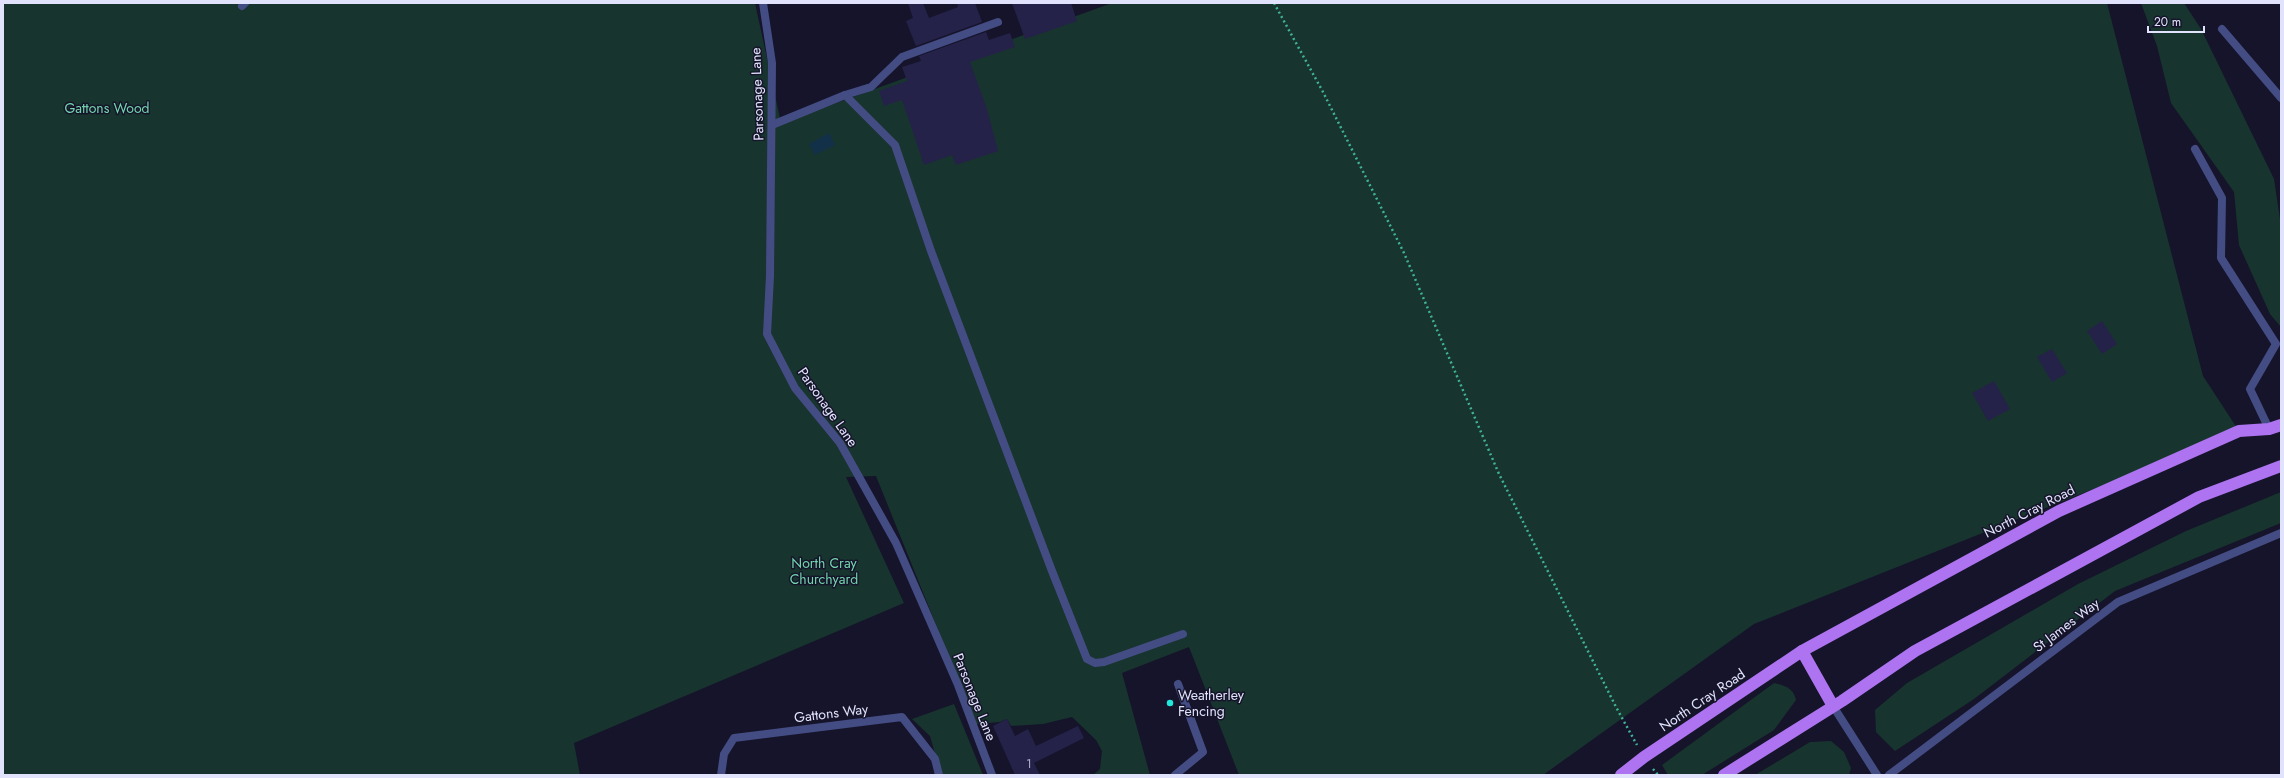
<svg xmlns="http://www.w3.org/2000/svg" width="2284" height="778" font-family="Jost,sans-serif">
<rect width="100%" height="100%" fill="#15142a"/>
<g fill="#18342e">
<path d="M3,3h752l26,120 331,-120h995l96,373 36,55 -485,193 -211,151h-304l-50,-128 -67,26 28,102h-57l7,-6 2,-18 -6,-11 -24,-23 -29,7 -32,2 -4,-7 -7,3 -24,2 -100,-248 -30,1 58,126 -330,140 6,32h-577z"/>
<path d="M2141,3h43l17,26 73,150 7,47v101l-11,-13 -31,-69 -5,-53 -63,-89 -14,-57z"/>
<path d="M2281,492v31l-166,68 -141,108 -79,52 -19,-19 -1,-22 32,-27 171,-99 108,-53z"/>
<path d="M1774,683c10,2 20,5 22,17l-22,30 -72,45h-34l-6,-10z"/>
<path d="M954,704l29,71h-42l-11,-39 -18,-17z"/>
<path d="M1831,741l13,11 7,16 -2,7h-94l55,-33z"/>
</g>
<path fill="#133049" d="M829,133l6,12 -20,10 -6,-11z"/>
<g fill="#242249">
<path d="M908,3h15l6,15 29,-11 -1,-4h18l7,19 -66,24 -10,-25 7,-3z"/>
<path d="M1012,3h59l6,18 -52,18z"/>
<path d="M986,32l3,8 21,-7 5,14 -45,15 17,47 11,42 -42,14 -4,-10 -28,10 -22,-65 -18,6 -5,-15 28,-10 -5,-14 19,-6 -2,-5z"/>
<path d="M2102,321l15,23 -15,10 -15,-23z"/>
<path d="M2052,349l15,24 -15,9 -15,-25z"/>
<path d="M1994,381l16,28 -22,12 -16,-28z"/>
<path d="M1007,719l8,17 13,-7 8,17 42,-20 6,12 -50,25 6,12h-25l-22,-49z"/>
</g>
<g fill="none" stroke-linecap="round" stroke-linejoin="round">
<g stroke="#3fb298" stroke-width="2.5" stroke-dasharray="2 3" stroke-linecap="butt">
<path d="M1274,3l49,89 81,161 95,221 117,233 21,38"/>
<path d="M1653,769l5,6"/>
</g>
<g stroke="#444c84" stroke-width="8">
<path d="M242,6l3,-3"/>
<path d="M2222,29l59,69"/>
<path d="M845,95l26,-8 31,-30 96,-35"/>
<path d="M772,125l73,-30 50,50 36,106 121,320 35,88 8,4 9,-1 79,-28"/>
<path d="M2195,149l27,49 -1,60 55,86 -26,45 19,40"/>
<path d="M1175,775l28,-23 -25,-68"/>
</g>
<g stroke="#444c84" stroke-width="8">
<path d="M763,3l9,60 -2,213 -3,58 28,54 45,55 56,100 62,142 34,90"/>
<path d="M1833,706l44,69"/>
<path d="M721,775l3,-21 10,-16 168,-21 33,42 4,16"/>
<path d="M1889,775l229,-173 163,-69"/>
</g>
<g stroke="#ad73f0" stroke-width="12">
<path d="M1802,651l31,55"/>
<path d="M1621,775l23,-18 158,-106 257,-140 180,-80 30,-2 12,-4"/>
<path d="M1724,775l118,-74 73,-50 284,-154 82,-31"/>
</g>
</g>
<circle fill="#21e8dc" stroke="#15142a" stroke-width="1.5" cx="1170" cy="703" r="4"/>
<g text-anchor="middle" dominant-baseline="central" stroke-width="3" stroke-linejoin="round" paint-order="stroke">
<g font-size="12" fill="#b2b2cf">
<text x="1029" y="764">1</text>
</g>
<g font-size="14" fill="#e1e2fc" stroke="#15142a">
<text transform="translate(757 94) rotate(-92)">Parsonage Lane</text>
<text transform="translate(828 407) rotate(55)">Parsonage Lane</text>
<text transform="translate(2029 511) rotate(-27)">North Cray Road</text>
<text transform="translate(2066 625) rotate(-37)">St James Way</text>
<text transform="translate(975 697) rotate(68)">Parsonage Lane</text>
<text transform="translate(1702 700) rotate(-34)">North Cray Road</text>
<text transform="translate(831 713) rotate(-7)">Gattons Way</text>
</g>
<g font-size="14" fill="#73d6ad" stroke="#15142a">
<text x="107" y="108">Gattons Wood</text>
<text x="824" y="563">North Cray<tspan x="824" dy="16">Churchyard</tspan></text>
</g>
<g font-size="14" fill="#e1e2fc" stroke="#15142a" text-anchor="start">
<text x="1178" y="695">Weatherley<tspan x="1178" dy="16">Fencing</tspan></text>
</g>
</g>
<rect width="2284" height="778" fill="none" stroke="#e1e2fc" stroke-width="8"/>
<path d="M2148 26v6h56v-6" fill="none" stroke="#e1e2fc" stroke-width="2"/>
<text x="2154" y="26" font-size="12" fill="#e1e2fc" stroke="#15142a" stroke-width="3" paint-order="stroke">20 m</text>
</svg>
